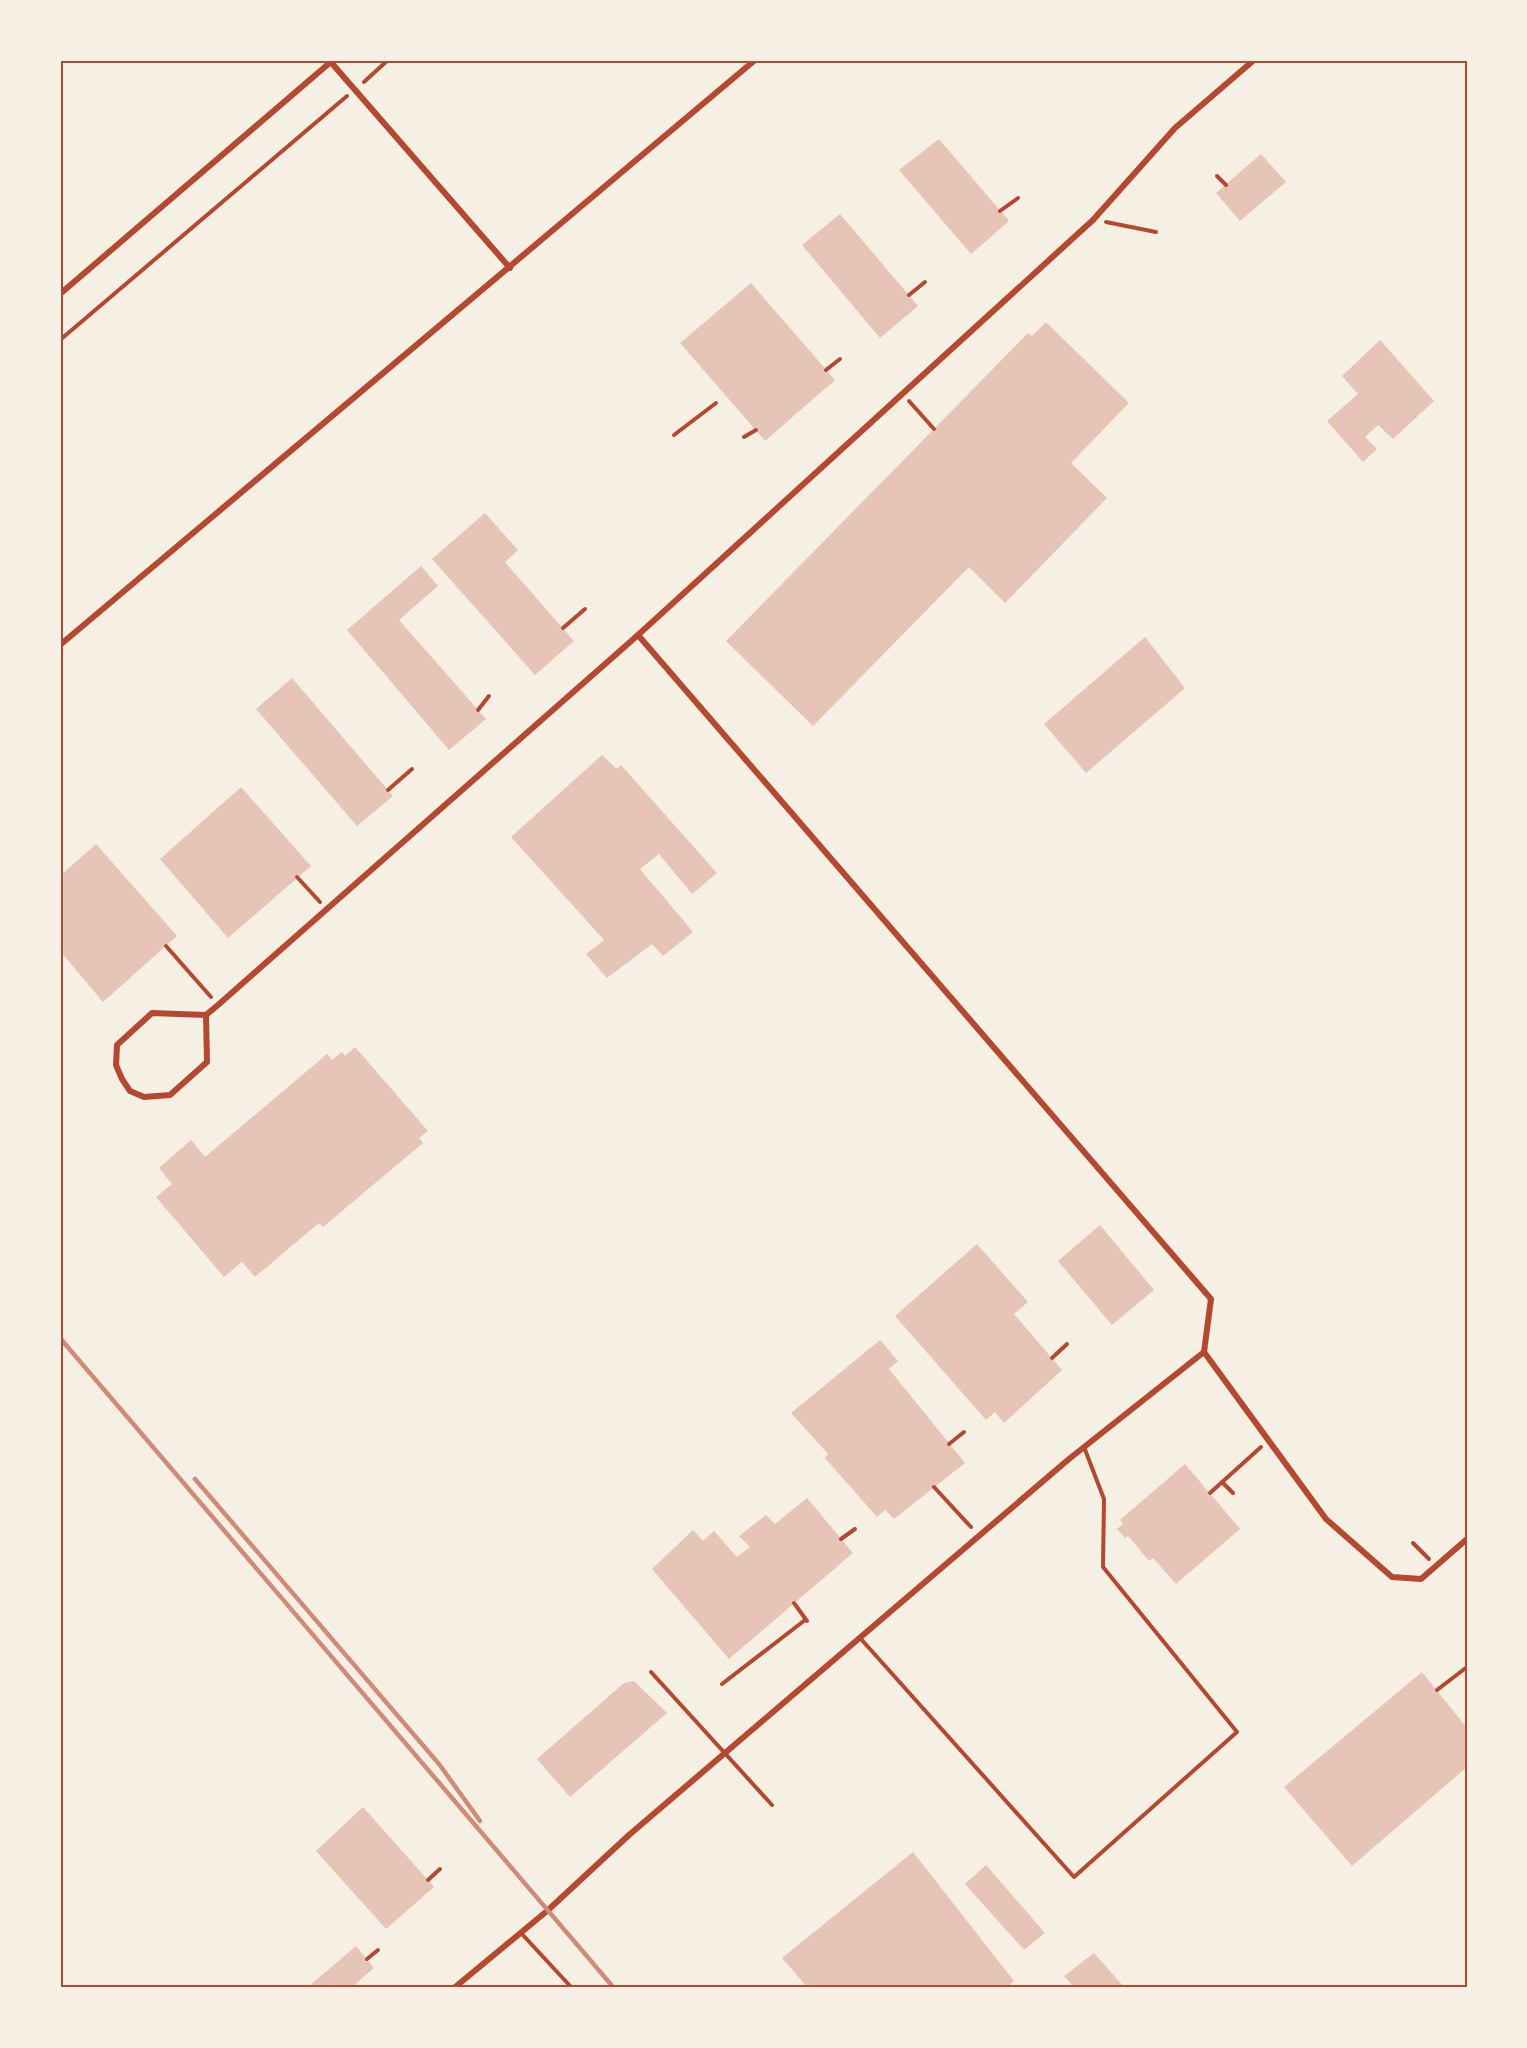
<svg xmlns="http://www.w3.org/2000/svg" width="1527" height="2048" font-family="'DejaVu Sans',sans-serif">
<rect width="100%" height="100%" fill="#f6efe4"/>
<g fill="#e6c5b7">
<path d="M939,139l70,82 -38,33 -72,-84z"/>
<path d="M1261,154l25,28 -46,39 -24,-28z"/>
<path d="M840,214l78,92 -38,32 -78,-93z"/>
<path d="M751,283l84,97 -70,61 -85,-98z"/>
<path d="M1046,322l83,81 -58,60 36,35 -102,105 -36,-36 -156,159 -87,-85 302,-308 4,3z"/>
<path d="M1380,340l54,61 -41,38 -15,-14 -13,12 12,12 -14,13 -36,-41 31,-27 -16,-18z"/>
<path d="M485,513l33,37 -13,12 69,79 -39,34 -103,-116z"/>
<path d="M421,566l17,20 -39,34 87,99 -37,31 -102,-120z"/>
<path d="M1145,637l40,51 -99,85 -42,-49z"/>
<path d="M292,678l101,118 -36,30 -101,-117z"/>
<path d="M602,755l15,14 4,-4 96,108 -25,21 -33,-40 -19,15 53,63 -30,24 -11,-12 -45,34 -21,-24 18,-14 -93,-103z"/>
<path d="M241,787l70,79 -83,72 -68,-79z"/>
<path d="M96,844l81,92 -74,66 -43,-51v-75z"/>
<path d="M355,1047l73,84 -9,7 4,5 -100,84 -4,-4 -64,54 -13,-15 -18,15 -68,-80 16,-13 -13,-16 32,-28 14,17 122,-103 5,6 10,-8 3,4z"/>
<path d="M1100,1225l54,65 -42,35 -54,-64z"/>
<path d="M977,1244l51,58 -14,12 48,56 -58,53 -9,-11 -9,8 -91,-104z"/>
<path d="M880,1340l18,21 -9,8 76,94 -71,56 -9,-9 -8,7 -52,-59 3,-4 -37,-41z"/>
<path d="M1185,1464l55,65 -64,55 -23,-26 -4,3 -21,-25 -3,2 -8,-9 6,-5 -3,-4z"/>
<path d="M807,1498l46,55 -124,106 -77,-90 41,-39 10,11 11,-10 23,26 13,-10 -11,-11 27,-21 9,9z"/>
<path d="M1422,1672l45,56v39l-115,99 -68,-79z"/>
<path d="M634,1681l33,32 -97,84 -33,-38 87,-76z"/>
<path d="M363,1807l71,80 -48,42 -70,-78z"/>
<path d="M913,1852l101,129 -8,7h-198l-26,-30z"/>
<path d="M986,1865l59,68 -21,17 -59,-66z"/>
<path d="M356,1946l18,22 -23,20h-44z"/>
<path d="M1094,1953l31,35h-50l-11,-12z"/>
</g>
<g fill="none" stroke-linecap="round" stroke-linejoin="round">
<g stroke="#b5482f" stroke-width="4">
<path d="M364,82l24,-22"/>
<path d="M1217,176l9,9"/>
<path d="M1000,211l18,-13"/>
<path d="M1106,222l50,10"/>
<path d="M909,295l16,-13"/>
<path d="M60,340l287,-244"/>
<path d="M826,370l14,-11"/>
<path d="M909,401l25,28"/>
<path d="M674,435l42,-32"/>
<path d="M744,437l12,-7"/>
<path d="M563,628l22,-19"/>
<path d="M478,710l11,-14"/>
<path d="M388,790l24,-21"/>
<path d="M297,877l23,25"/>
<path d="M166,946l45,51"/>
<path d="M1052,1358l15,-14"/>
<path d="M949,1444l15,-12"/>
<path d="M1222,1482l11,11"/>
<path d="M934,1487l37,40"/>
<path d="M1210,1493l51,-46"/>
<path d="M841,1539l14,-10"/>
<path d="M1413,1543l16,16"/>
<path d="M794,1603l13,18"/>
<path d="M722,1684l83,-64"/>
<path d="M1437,1690l30,-23"/>
<path d="M428,1880l12,-11"/>
<path d="M367,1959l11,-9"/>
</g>
<g stroke="#b5482f" stroke-width="4">
<path d="M861,1639l213,238 163,-145 -134,-165 1,-68 -20,-52"/>
<path d="M651,1672l121,133"/>
<path d="M521,1933l51,55"/>
</g>
<g stroke="#b5482f" stroke-width="6">
<path d="M329,60l181,208"/>
<path d="M60,294l273,-234"/>
<path d="M638,635l573,664 -7,53 122,167 66,58 29,2 46,-40"/>
<path d="M60,645l695,-585"/>
<path d="M206,1015l1,47 -37,33 -26,2 -14,-6 -8,-12 -6,-14 1,-20 35,-32 54,2 12,-10 420,-370 455,-415 82,-92 79,-68"/>
<path d="M454,1988l93,-77 82,-76 440,-376 135,-107"/>
</g>
<g stroke="#cf8b77" stroke-width="4.5">
<path d="M60,1338l554,650"/>
<path d="M195,1479l244,285 41,57"/>
</g>
</g>
<rect width="1527" height="2048" fill="none" stroke="#f6efe4" stroke-width="123"/>
<rect x="62" y="62" width="1404" height="1924" fill="none" stroke="#b5482f" stroke-width="2"/>
</svg>
